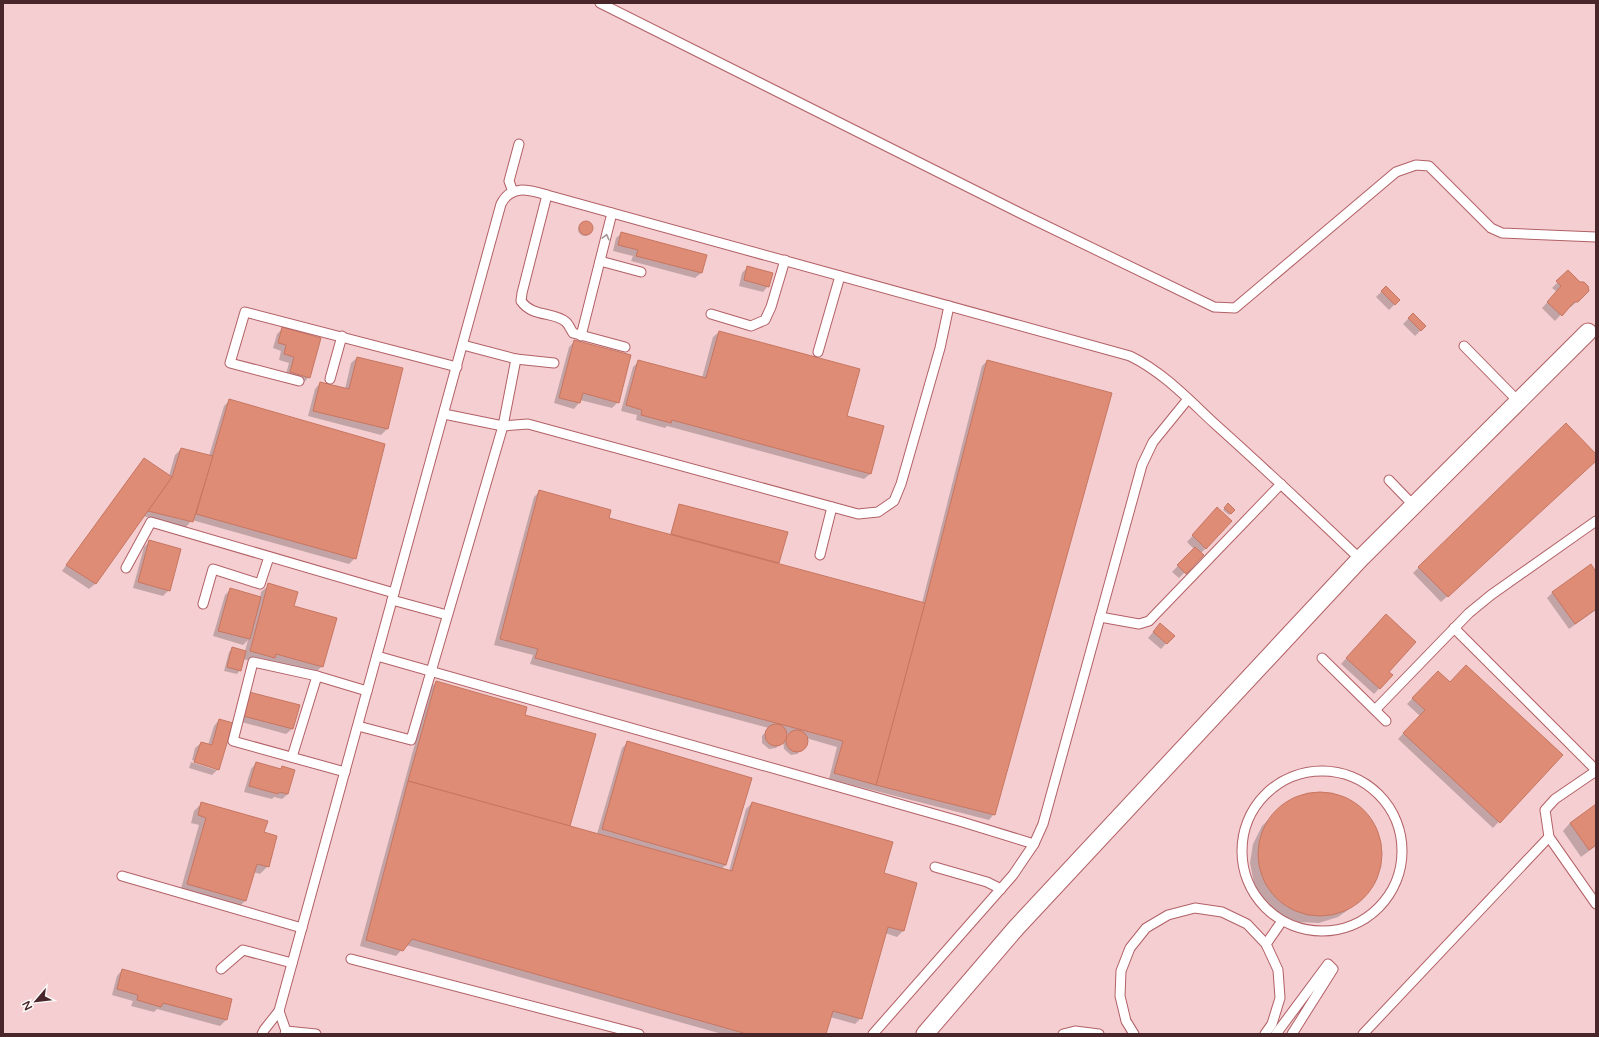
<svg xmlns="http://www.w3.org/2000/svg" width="1599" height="1037" font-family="'Varela Round',sans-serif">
<rect width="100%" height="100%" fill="#f4ced0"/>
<g fill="#0003" fill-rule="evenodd">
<circle cx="585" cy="229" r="7"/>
<path d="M622,233l84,22 -5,18 -6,5 -64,-17 2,-5 -20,-5 3,-13z"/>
<path d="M748,267l20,19 -5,6 -24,-6 3,-13z"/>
<path d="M1568,272l20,19 -17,16h-3l-13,14 -13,-13 15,-16 -5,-4z"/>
<path d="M1386,287l13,13 -10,10 -13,-13z"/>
<path d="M1413,314l12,12 -10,10 -12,-12z"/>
<path d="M283,328l26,49 -6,6 -18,-5 4,-15 -10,-3 2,-9 -8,-3 4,-14z"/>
<path d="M719,332l127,85 24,57 -6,5 -197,-53 -2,2 -29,-8 1,-5 -16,-4 12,-44 6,-6 63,17 11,-41z"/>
<path d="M575,341l43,61 -6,6 -32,-8 -1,3 -5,6 -20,-6 15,-56z"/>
<path d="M357,358l45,11 -15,60 -6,6 -73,-19 7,-27 5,-6 25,6 6,-26z"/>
<path d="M987,361l7,453 -5,6 -160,-41 8,-32 -31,-9 1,4 -3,6 -7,6 -6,1 -7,-6 -1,-8 -7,7 -7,1 -7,-6v-7l7,-8 -239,-64 3,-9 -39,-10 40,-148 6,-6 68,27 62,17 9,-30 108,28 -10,31 145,39 60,-237zM784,733l7,2 -6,7z"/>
<path d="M230,400l125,158 -6,6 -157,-44 -6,7 -43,-11 -48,68 -6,5 -27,-18 77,-106 5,-5 25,16 6,-21 6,-6 28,7 15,-50z"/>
<path d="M1566,424l30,32v4l-155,142 -28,-29z"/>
<path d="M1228,505l6,5 -5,5 -6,-5z"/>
<path d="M1211,515l-5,33 -5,5 1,2 -23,23 -7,-6 22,-23 -7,-7z"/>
<path d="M150,541l19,49 -6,6 -30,-8 11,-41z"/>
<path d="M1596,573v37l-27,19 -22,-31 6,-6z"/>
<path d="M269,585l53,81 -8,8 -48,-9 -23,-6 -3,11 -3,4 -13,-3 5,-19 4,-4 12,3 3,-11 -5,5 -30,-9 12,-41 6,-6 29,9 1,-6z"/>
<path d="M1380,621l7,51 4,4 -17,18 -33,-30z"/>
<path d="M1155,630l18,6 -12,13 -13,-11z"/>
<path d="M1432,678l18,6 111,71 -68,73 -95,-89 22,-23 -13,-12z"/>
<path d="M436,682l88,33 45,112 28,7 25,-86 6,-6 98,123 -5,4 8,2 17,-62 6,-6 130,71 34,9 -13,48 -6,6 -12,-4 -24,85 -6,6 -25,-7 -5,17h-103l-316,-89 -10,11 -36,-10 70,-258z"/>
<path d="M244,699l48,30 -6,5 -48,-13z"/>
<path d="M219,720l-1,49 -6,6 -23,-7 2,-6 25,8v-2l-24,-8 3,-12 6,-5 7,2 6,-19z"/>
<path d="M256,763l23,7 3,-3 6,27 -6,5 -8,-2 -2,2 -28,-7 7,-23z"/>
<path d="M1321,792l20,4 17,10 13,14 8,19 2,21 -5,20 -12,17 -9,8 -17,12 -19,6 -21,-1 -19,-8 -16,-14 -9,-17 -4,-20 3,-19 9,-18 22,-22 18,-9z"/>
<path d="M202,803l61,30 5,33 -8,8 -7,-2 -8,29 -7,7 -58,-16 19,-67 -8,-2 3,-12z"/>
<path d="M1596,805v41l-15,11 -18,-26 7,-8z"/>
<path d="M122,970l109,30 -5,20 -6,6 -63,-17 -3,3 -23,-6 2,-5 -21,-6 5,-19z"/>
</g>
<g fill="#df8c76" stroke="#c77661">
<circle cx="586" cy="228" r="7"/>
<path d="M621,232l86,23 -5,18 -66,-17 2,-6 -20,-5z"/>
<path d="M747,266l26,7 -4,14 -25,-7z"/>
<path d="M1568,270l12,12h4l4,4 1,5 -11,11h-4l-12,14 -15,-14 14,-16 -5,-5z"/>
<path d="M1386,286l14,14 -5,5 -14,-14z"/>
<path d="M1413,313l13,13 -5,5 -13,-13z"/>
<path d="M282,327l39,11 -11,40 -20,-6 4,-15 -10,-3 2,-9 -8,-2z"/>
<path d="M719,331l141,38 -13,47 37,10 -13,48 -199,-54 -1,3 -30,-8 1,-5 -16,-5 12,-45 68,18z"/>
<path d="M574,340l57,15 -12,48 -36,-10 -3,10 -21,-5z"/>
<path d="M357,357l46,11 -15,61 -75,-18 7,-29 29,7z"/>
<path d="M987,360l125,33 -117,422 -119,-30 49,-182z"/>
<path d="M229,399l156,45 -29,115 -160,-45z"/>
<path d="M1566,423l30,31v7l-148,136 -30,-30z"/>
<path d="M181,448l32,8 -20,66 -45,-11 24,-34z"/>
<path d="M144,458l28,19 -76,107 -30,-19z"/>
<path d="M539,490l72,20 -2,8 316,85 -49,182 -42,-12 9,-32 -308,-83 3,-9 -38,-10z"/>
<path d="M1228,503l7,7 -4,4 -7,-6z"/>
<path d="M679,504l109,28 -9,31 -108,-29z"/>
<path d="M1217,507l15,14 -26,28 -14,-14z"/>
<path d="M149,540l32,9 -11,42 -32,-9z"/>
<path d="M1195,547l9,8 -18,19 -9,-9z"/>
<path d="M1591,564l5,8v37l-21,15 -23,-32z"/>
<path d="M268,583l30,9 -4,14 43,12 -14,49 -47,-13 -1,4 -25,-7z"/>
<path d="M230,588l31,9 -11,42 -32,-8z"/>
<path d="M1386,614l30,28 -27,30 4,3 -13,14 -34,-31z"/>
<path d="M1160,623l15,13 -8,8 -14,-12z"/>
<path d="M232,647l14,4 -5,20 -14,-4z"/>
<path d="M1466,665l97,90 -63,68 -97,-90 22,-23 -13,-12 26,-27 12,11z"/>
<path d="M436,681l91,26 -2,8 71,19 -26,92 -162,-45z"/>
<path d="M249,692l51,13 -7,24 -50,-13z"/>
<path d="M219,719l14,4 -14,47 -25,-8 7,-20 11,3z"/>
<circle cx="776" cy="735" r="11"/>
<circle cx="797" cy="741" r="11"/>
<path d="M627,741l125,37 -26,87 -124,-36z"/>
<path d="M256,762l25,7 1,-3 13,4 -7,24 -9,-2 -1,2 -29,-8z"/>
<path d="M408,781l324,90 20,-69 141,40 -9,31 33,10 -13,48 -16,-4 -26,92 -29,-8 -7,23h-79l-335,-95 -9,12 -37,-11z"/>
<circle cx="1320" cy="854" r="62"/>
<path d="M201,802l67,19 -4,11 13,4 -8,31 -12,-3 -11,37 -59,-17 19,-66 -8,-3z"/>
<path d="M1596,804v41l-7,5 -19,-27z"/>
<path d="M122,969l110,30 -5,21 -64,-17 -2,4 -24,-7 1,-5 -21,-6z"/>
</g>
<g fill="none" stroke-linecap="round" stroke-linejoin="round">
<g stroke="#b26066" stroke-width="11">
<g id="lane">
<path d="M600,3l424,212 190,92 21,1 161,-136 20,-7 13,1 62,62 11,5 94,4"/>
<path d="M513,192l-4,-11 10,-37"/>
<path d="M547,195l-25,98 -1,8c12,17 32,10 45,21 3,3 5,8 7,11l52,14"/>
<path d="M600,261l41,11"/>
<path d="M711,314l40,12 14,-6 6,-13 14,-47"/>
<path d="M581,336l31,-123"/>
<path d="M463,345l53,14 38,4"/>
<path d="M1464,346l54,55"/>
<path d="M818,352l22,-76"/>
<path d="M330,379l12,-43"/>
<path d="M299,381l-69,-18 15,-51 212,55"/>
<path d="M444,414l59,12 25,-2 330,90 20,-2 16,-11 7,-17 39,-136 9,-42"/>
<path d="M1389,480l25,26"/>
<path d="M820,555l12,-48"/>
<path d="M126,568l25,-46 243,71"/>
<path d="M392,600l55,15"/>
<path d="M203,604l10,-35 47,15 9,-27"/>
<path d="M1100,617l39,7 10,-3 132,-137"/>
<path d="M1454,628l142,142"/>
<path d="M377,656l582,165 75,23"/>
<path d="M1322,658l64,63"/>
<path d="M1375,710l94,-97 22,-18 105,-74"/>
<path d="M358,726l53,14 92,-314 13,-67"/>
<path d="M292,757l25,-81"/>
<path d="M1596,771l-41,28 -10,11 4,27 47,67"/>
<circle cx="1322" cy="851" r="80"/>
<path d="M345,772l-112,-31 20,-79 64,14 50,15"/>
<path d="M935,867l52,15 14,7"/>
<path d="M122,876l180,52"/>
<path d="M1266,944l16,-23"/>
<path d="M351,959l288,75"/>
<path d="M221,969l22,-19 49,13"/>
<path d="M279,1011l7,20 -1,3"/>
<path d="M286,1031l30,3"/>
<path d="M262,1034l2,-4 15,-19 222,-807c10,-20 28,-14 46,-9l583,161c33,16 58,43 85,68 49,44 97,89 145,135"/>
<path d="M873,1034l140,-159 21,-31 9,-20 99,-359 11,-23 35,-43"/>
<path d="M1063,1034l12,-3 24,3"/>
<path d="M1134,1034l-8,-13 -6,-25 1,-25 9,-23 16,-20 22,-13 27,-7 27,4 25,12 19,20 12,26 2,28 -8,26 -7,10"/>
<path d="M1276,1034l52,-70 5,5 -41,65"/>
<path d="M1363,1034l186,-197"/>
</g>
</g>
<g stroke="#b26066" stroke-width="19">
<path id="street" d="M925,1034l91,-106 344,-369 228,-227"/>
</g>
<use href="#lane" stroke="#fff" stroke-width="9"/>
<use href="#street" stroke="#fff" stroke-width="17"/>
</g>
<defs><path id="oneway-chevron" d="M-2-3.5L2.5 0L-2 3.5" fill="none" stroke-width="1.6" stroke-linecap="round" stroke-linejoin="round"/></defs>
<use stroke="#a49294" href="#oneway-chevron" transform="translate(606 237) rotate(-76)"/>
<rect width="1599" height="1037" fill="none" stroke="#492629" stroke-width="8"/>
<g transform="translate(36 1001) rotate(242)" stroke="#fafafa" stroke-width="3" paint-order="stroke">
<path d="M0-3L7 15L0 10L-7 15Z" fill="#492629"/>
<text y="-6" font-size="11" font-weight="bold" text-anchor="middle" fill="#492629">N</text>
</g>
</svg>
